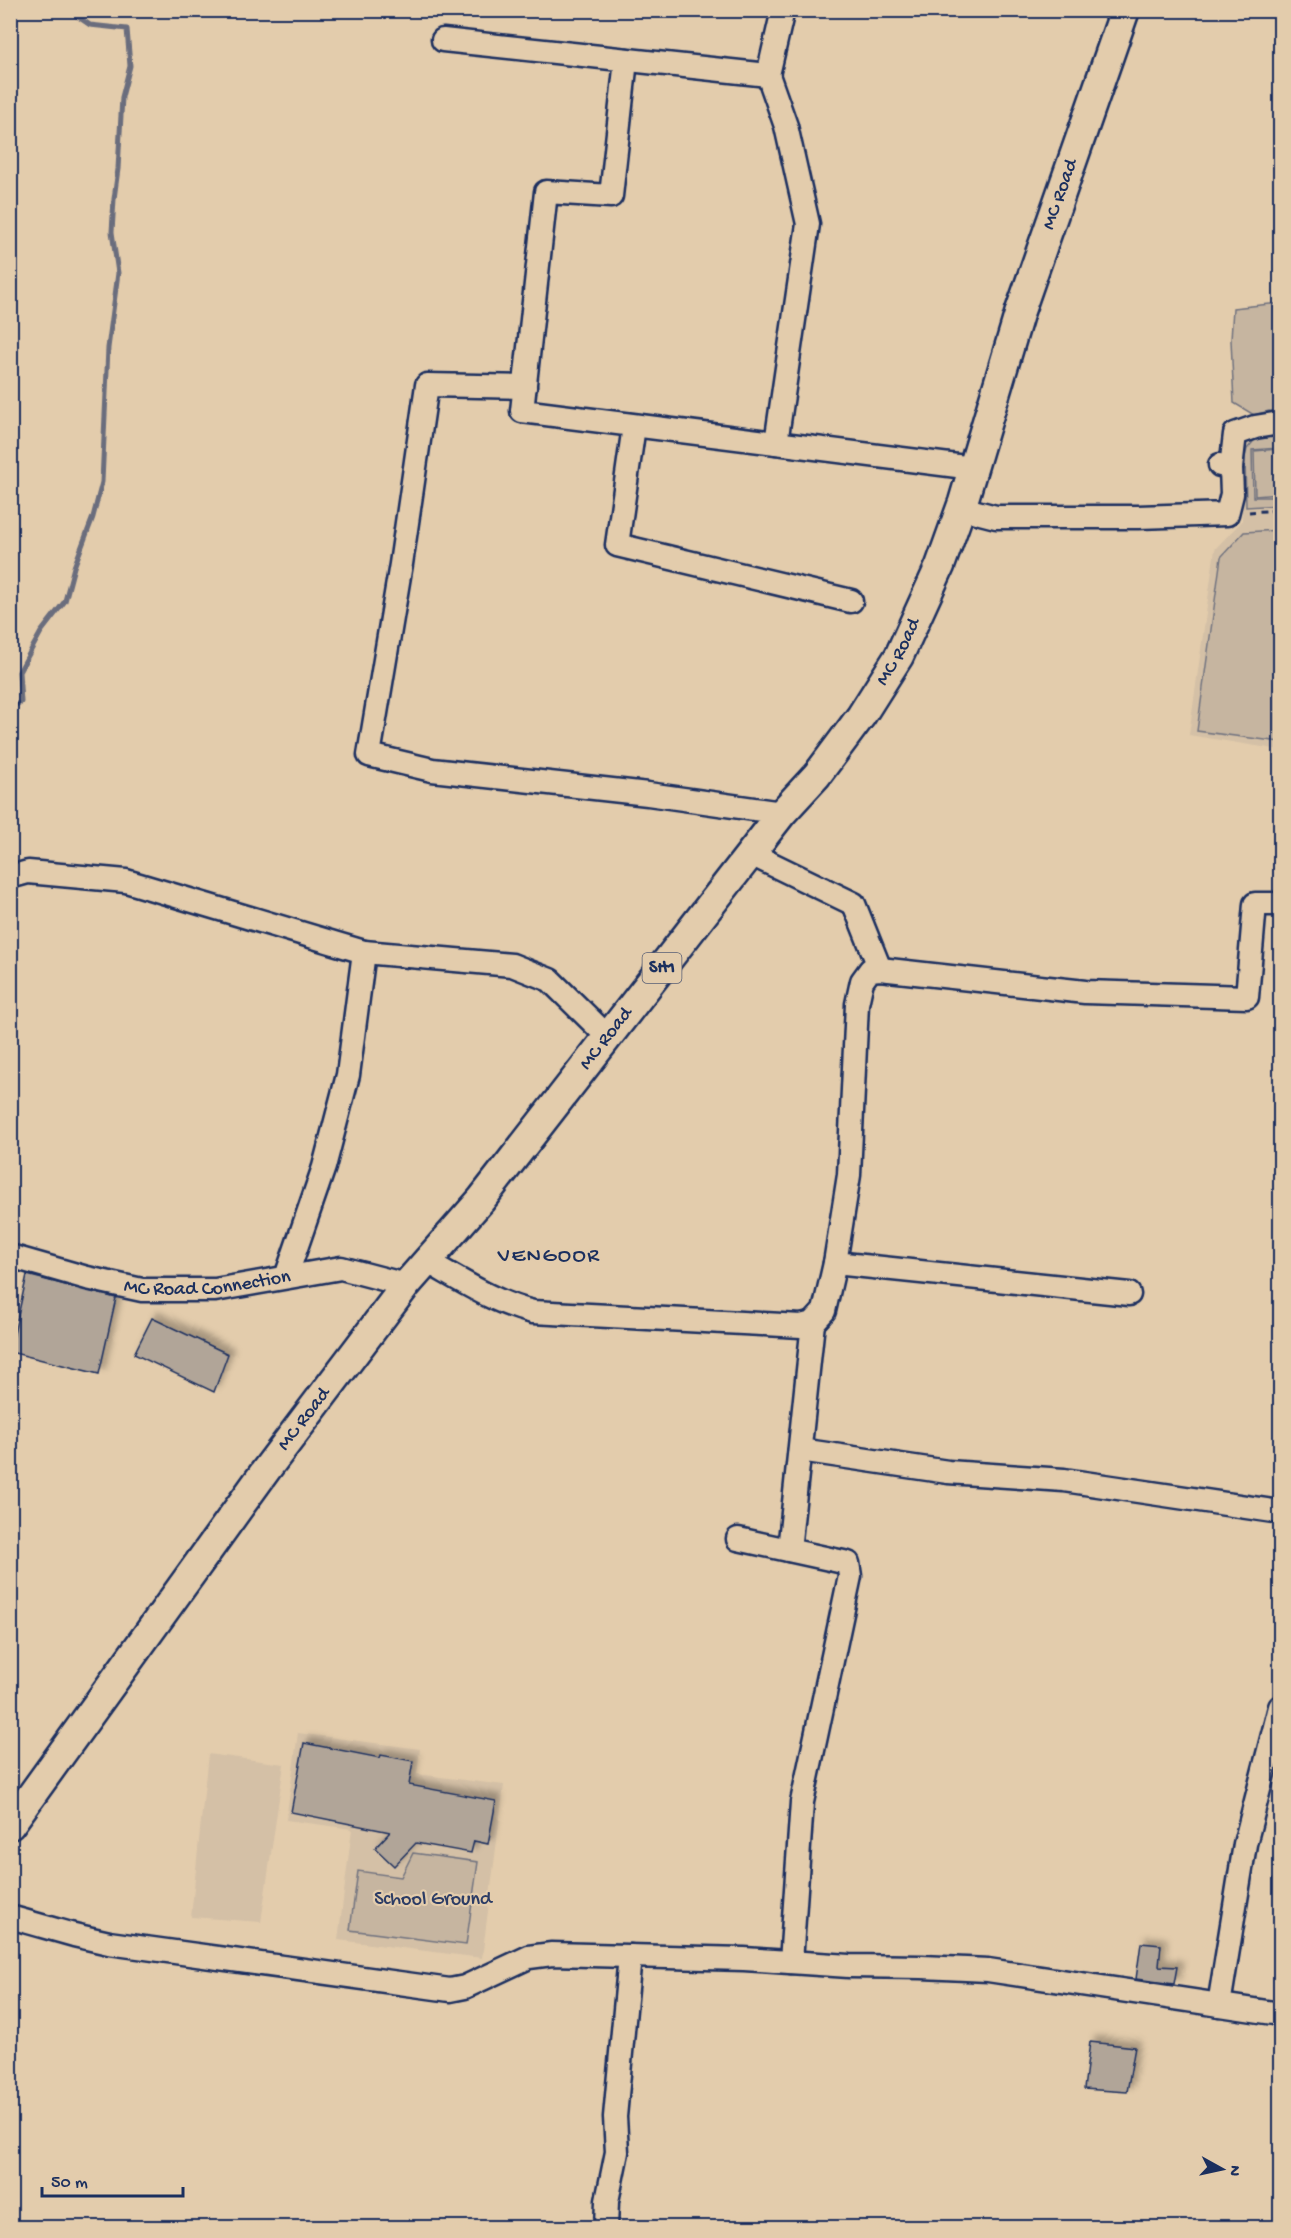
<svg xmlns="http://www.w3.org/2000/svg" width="1291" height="2238" font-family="'Gochi Hand',sans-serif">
<defs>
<filter id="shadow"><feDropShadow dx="5.5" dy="-5.5" stdDeviation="3" flood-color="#0004"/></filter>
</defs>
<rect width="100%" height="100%" fill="#e3ccac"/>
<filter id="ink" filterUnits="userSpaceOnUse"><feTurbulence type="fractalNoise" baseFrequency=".0167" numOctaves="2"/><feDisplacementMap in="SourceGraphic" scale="12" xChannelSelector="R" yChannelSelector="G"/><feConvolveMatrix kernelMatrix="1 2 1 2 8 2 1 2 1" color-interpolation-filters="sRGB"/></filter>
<g filter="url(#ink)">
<g fill="#d4c0a6">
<path d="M1280,431v319l-91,-15 26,-186 27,-28 1,-83z"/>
<path d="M298,1733l122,16 -3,25 87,11 -22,173 -144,-18 14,-111 -66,-9z"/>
<path d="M208,1754l76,10 -23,158 -70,-5z"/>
</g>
<g fill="#c6b5a0" stroke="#70727f" stroke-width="1.5">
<path d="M1270,304h10v108l-11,-1 -15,4 -20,-12 -3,-63 2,-32z"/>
<path d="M1280,434v14l-28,2 1,47h27v8l-34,2 -1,-50 2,-8 10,-12z"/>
<path d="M1280,449v45l-25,2 -1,-45z"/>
<path d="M1280,530v212l-83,-11 24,-174 23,-25z"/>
<path d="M413,1853l65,9 -12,83 -116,-15 8,-59 43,6z"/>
</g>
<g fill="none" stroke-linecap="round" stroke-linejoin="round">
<path stroke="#6a6d7d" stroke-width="5" d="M10,708l11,-6 -2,-30 22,-40 24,-31 9,-34 19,-50 9,-35 6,-134 10,-75 -6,-41 2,-33 4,-30 4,-72 8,-31 -3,-37 -37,-4 -22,-15"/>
</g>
<g fill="#b1a598" stroke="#1b2f5e" stroke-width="1.5" filter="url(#shadow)">
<path d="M27,1275l89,23 -17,76 -89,-22z"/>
<path d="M152,1318l76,36 -14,38 -80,-38z"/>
<path d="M304,1743l76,15 1,-3 32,6 -4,24 87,16 -8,43 -14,-3 -3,12 -55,-10 -22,23 -19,-18 15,-16 -99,-20z"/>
<path d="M1141,1943l20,2 -2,21 18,1 -3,17 -38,-5z"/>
<path d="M1090,2042l45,5 -8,45 -43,-3z"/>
</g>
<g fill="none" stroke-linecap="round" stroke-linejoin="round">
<g stroke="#1b2f5e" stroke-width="27">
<g id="minor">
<path d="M443,40l325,35 15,-65"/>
<path d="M626,60l-15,136 -65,-4 -24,219 451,57"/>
<path d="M768,75l18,51 22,98 -32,219"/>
<path d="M525,387l-98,-2 -26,179 -32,191 63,15 216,24 134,19"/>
<path d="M634,426l-17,119 234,56"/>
<path d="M1231,468l4,-34 20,-7 25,-4"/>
<path d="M961,508l35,9h142l89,-3 5,-20 -1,-26 -11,-3"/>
<path d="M751,854l103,50 26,65"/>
<path d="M10,877l18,-5 98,9 238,71 148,13 38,15 58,57"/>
<path id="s1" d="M10,1256l77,22 55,12h73l126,-22 65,17"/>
<path d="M428,1262c34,19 67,41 105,50l268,14 12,-3 11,-12 11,-48 14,-88 8,-171 5,-23 8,-11 10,-1 205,23 162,5 8,-93h25"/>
<path d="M835,1263l294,31"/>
<path d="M286,1277l38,-110 24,-92 16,-123"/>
<path d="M800,1450l148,22 116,8 216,32"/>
<path d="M738,1539l110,24 2,13 -48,226 -11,160"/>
<path d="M789,1550l24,-227"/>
<path d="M10,1917l64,18 35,8 341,47 15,-3 64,-30 23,-3 192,5 105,7 73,1 66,3 292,44"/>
<path d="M1219,2005l26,-161 35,-137"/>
<path d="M606,2228l1,-27 10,-49 -2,-35 15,-161"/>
</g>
</g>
<g stroke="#1b2f5e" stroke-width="33">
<g id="major">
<path id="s2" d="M10,1825l256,-355 140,-185 75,-85 301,-387 35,-38 44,-59 38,-60 41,-90 23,-64 57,-191 105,-301"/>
</g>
</g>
<path stroke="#1b2f5e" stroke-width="3" stroke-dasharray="6 4.5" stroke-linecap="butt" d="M1249,512l31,-2"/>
<use href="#minor" stroke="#e3ccac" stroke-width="22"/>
<use href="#major" stroke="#e3ccac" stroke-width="28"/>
</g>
</g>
<g text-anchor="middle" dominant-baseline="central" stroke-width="4.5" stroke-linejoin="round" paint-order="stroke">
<rect fill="#e3ccac" stroke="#575e75" stroke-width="1.5" x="642.5" y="953" width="39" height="30" rx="4.5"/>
<g font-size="18" font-weight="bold" fill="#1b2f5e">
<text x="662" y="968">SH1</text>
</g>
<g font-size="20" fill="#1b2f5e" stroke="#e3ccac">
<text stroke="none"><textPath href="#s2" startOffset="1959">MC Road</textPath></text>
<text stroke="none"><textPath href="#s2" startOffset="1473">MC Road</textPath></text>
<text stroke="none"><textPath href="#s2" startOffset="987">MC Road</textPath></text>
<text stroke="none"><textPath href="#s1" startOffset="202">MC Road Connection</textPath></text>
<text stroke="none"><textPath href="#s2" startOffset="501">MC Road</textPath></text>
</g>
<g font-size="20" fill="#2c3c65" stroke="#e3ccac">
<text x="433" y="1900">School Ground</text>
</g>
<g font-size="22" letter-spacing="1.5" fill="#1b2f5e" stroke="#e3ccac">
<text x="549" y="1257">VENGOOR</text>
</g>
</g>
<rect width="1291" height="2238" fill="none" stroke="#e3ccac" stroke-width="36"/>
<rect x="18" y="18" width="1255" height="2202" fill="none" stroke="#1b2f5e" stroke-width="2" filter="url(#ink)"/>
<g transform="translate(1222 2169) rotate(98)" stroke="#e3ccac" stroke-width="4.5" paint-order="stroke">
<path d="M0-4.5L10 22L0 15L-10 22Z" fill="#1b2f5e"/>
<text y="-9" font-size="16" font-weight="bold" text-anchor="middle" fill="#1b2f5e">N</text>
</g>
<path d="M42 2187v9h141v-9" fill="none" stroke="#1b2f5e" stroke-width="3"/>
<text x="51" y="2187" font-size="18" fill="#1b2f5e" stroke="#e3ccac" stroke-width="4.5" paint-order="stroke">50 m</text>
</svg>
